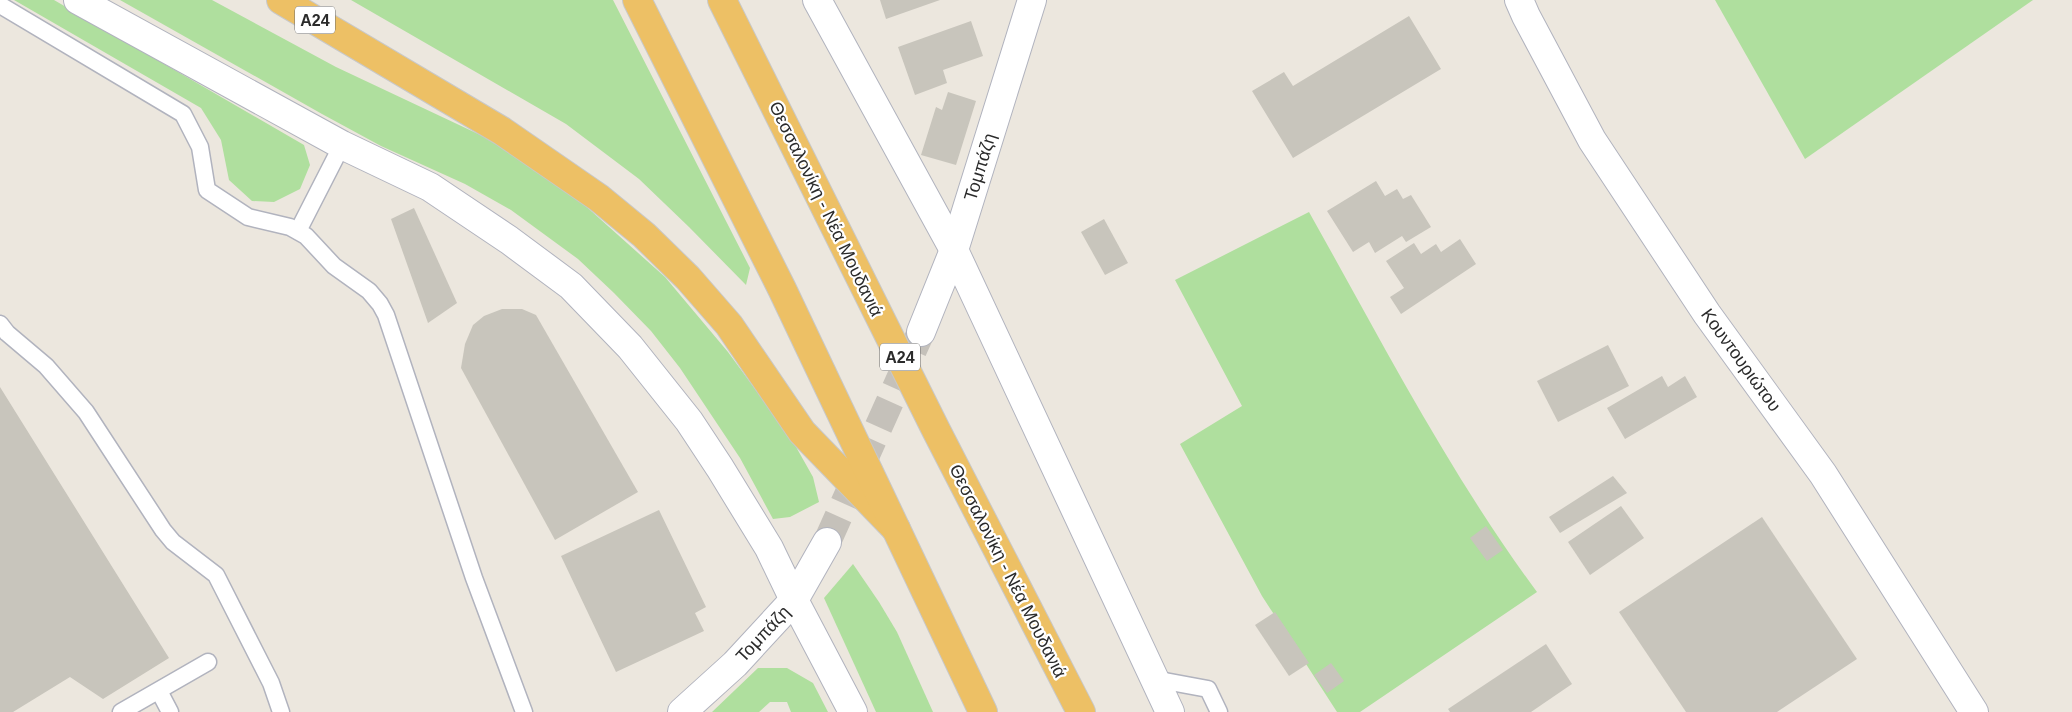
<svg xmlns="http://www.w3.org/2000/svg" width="2072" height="712" font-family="Arial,sans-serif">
<rect width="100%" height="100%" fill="#ece7de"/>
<g fill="#afdf9e">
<path d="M14,0h40l250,145 6,20 -10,24 -26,13 -22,-1 -23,-21 -8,-40 -20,-32z"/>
<path d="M120,0h92l124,67 155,73 89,61 85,76 63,75 63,86 22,39 6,25 -29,15 -17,2 -33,-61 -60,-90 -29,-37 -37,-38 -36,-34 -67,-49 -46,-26 -84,-38 -59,-32z"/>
<path d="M351,0h262l137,268 -4,17 -57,-58 -50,-48 -73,-55z"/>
<path d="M1715,0h318l-228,159z"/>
<path d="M1309,212c72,128 140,261 228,380l-177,120h-23l-75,-116 -82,-152 62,-38 -67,-126z"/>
<path d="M853,564l26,38 18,30 36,80h-57l-52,-114z"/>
<path d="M758,668h29l26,15 15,29h-37l-4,-10h-17l-11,10h-47z"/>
</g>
<g fill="#c8c5bc">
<path d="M880,0h60l-54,19z"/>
<path d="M1409,16l32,53 -148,89 -41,-67 32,-19 9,14z"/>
<path d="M971,21l12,35 -40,14 4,13 -32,12 -17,-48z"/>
<path d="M948,92l28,9 -20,64 -35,-10 15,-48 6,3z"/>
<path d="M1376,181l9,15 12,-7 6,10 8,-4 20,32 -25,15 -4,-6 -27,17 -6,-11 -16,10 -26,-41z"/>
<path d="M414,208l43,95 -29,20 -37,-104z"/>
<path d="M1104,219l24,44 -23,12 -24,-43z"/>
<path d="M1460,239l16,25 -75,50 -11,-17 14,-9 -18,-27 28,-18 7,11 15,-10 5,8z"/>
<path d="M502,309h20l14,6 102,177 -83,48 -94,-172 4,-24 8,-19 11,-9z"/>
<path d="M1608,345l21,41 -71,36 -21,-41z"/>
<path d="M1662,376l6,11 17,-11 12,21 -72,42 -18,-31z"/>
<path d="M0,387l169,271 -66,41 -33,-22 -57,35h-13z"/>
<path d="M1613,476l14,17 -67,40 -11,-16z"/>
<path d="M1621,506l23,32 -54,37 -22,-33z"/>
<path d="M659,510l47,97 -11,6 9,18 -88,41 -55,-116z"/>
<path d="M1762,517l95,142 -80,53h-91l-67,-100z"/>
<path d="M1486,526l17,24 -16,11 -17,-23z"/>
<path d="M1275,612l34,51 -20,13 -34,-51z"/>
<path d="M1546,644l26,40 -41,28h-81l-2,-3z"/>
<path d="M1331,663l13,18 -17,12 -13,-18z"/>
</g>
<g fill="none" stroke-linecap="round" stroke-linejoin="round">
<path stroke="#c5c1ba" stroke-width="28" stroke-dasharray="28 14" stroke-linecap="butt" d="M827,542l94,-210"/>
<g stroke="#b1b3be" stroke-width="19">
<g id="service">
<path d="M0,5l183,109 17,33 7,43 41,27 42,10 16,9 28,30 35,25 11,13 6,11 88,263 50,134"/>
<path d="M298,231l44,-86"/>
<path d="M0,324l7,9 39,33 40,46 77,118 10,12 43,33 55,108 10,29"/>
<path d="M1154,679l54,10 11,23"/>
<path d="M159,691l11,21"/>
<path d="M121,712l87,-50"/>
</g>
</g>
<g stroke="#b1b3be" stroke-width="30">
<g id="minor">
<path d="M78,0l264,145 88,42 79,53 62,46 59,61 59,74 31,47 49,80 25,52 59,112"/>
<path d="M921,332l33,-82 78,-250"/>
<path d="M682,712l53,-48 59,-64 33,-58"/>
</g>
</g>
<g stroke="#b1b3be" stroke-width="30">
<g id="tertiary">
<path d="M817,0l137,250 216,462"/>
<path d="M1519,0l7,16 66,124 115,174 116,160 151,238"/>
</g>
</g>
<g stroke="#c8c8c8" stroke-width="30">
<g id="trunk">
<path d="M281,0l221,131 97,67 45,37 44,43 41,47 73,107 94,97"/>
<path d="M637,0l145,289 201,423"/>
<path d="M722,0l214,430 145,282"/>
</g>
</g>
<use href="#service" stroke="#fff" stroke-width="16"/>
<use href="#minor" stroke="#fff" stroke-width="28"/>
<use href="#tertiary" stroke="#fff" stroke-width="28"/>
<use href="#trunk" stroke="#edc065" stroke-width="28"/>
</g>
<g text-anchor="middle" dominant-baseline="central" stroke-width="4.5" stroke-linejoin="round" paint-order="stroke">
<g fill="#fff" stroke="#6b6b6b" stroke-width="1">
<rect x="295" y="6.5" width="40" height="27" rx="4"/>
<rect x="880" y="343.5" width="40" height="27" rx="4"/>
</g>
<g font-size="16" font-weight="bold" fill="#2b2b2b">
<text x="315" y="20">Α24</text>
<text x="900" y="357">Α24</text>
</g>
<g font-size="18" fill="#2b2b2b" stroke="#fff">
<text transform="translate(980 167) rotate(-73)">Τομπάζη</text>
<text transform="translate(826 209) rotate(64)">Θεσσαλονίκη - Νέα Μουδανιά</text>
<text transform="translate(1741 360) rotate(54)">Κουντουριώτου</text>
<text transform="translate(1008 571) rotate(63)">Θεσσαλονίκη - Νέα Μουδανιά</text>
<text transform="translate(763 634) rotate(-47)">Τομπάζη</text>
</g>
</g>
</svg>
